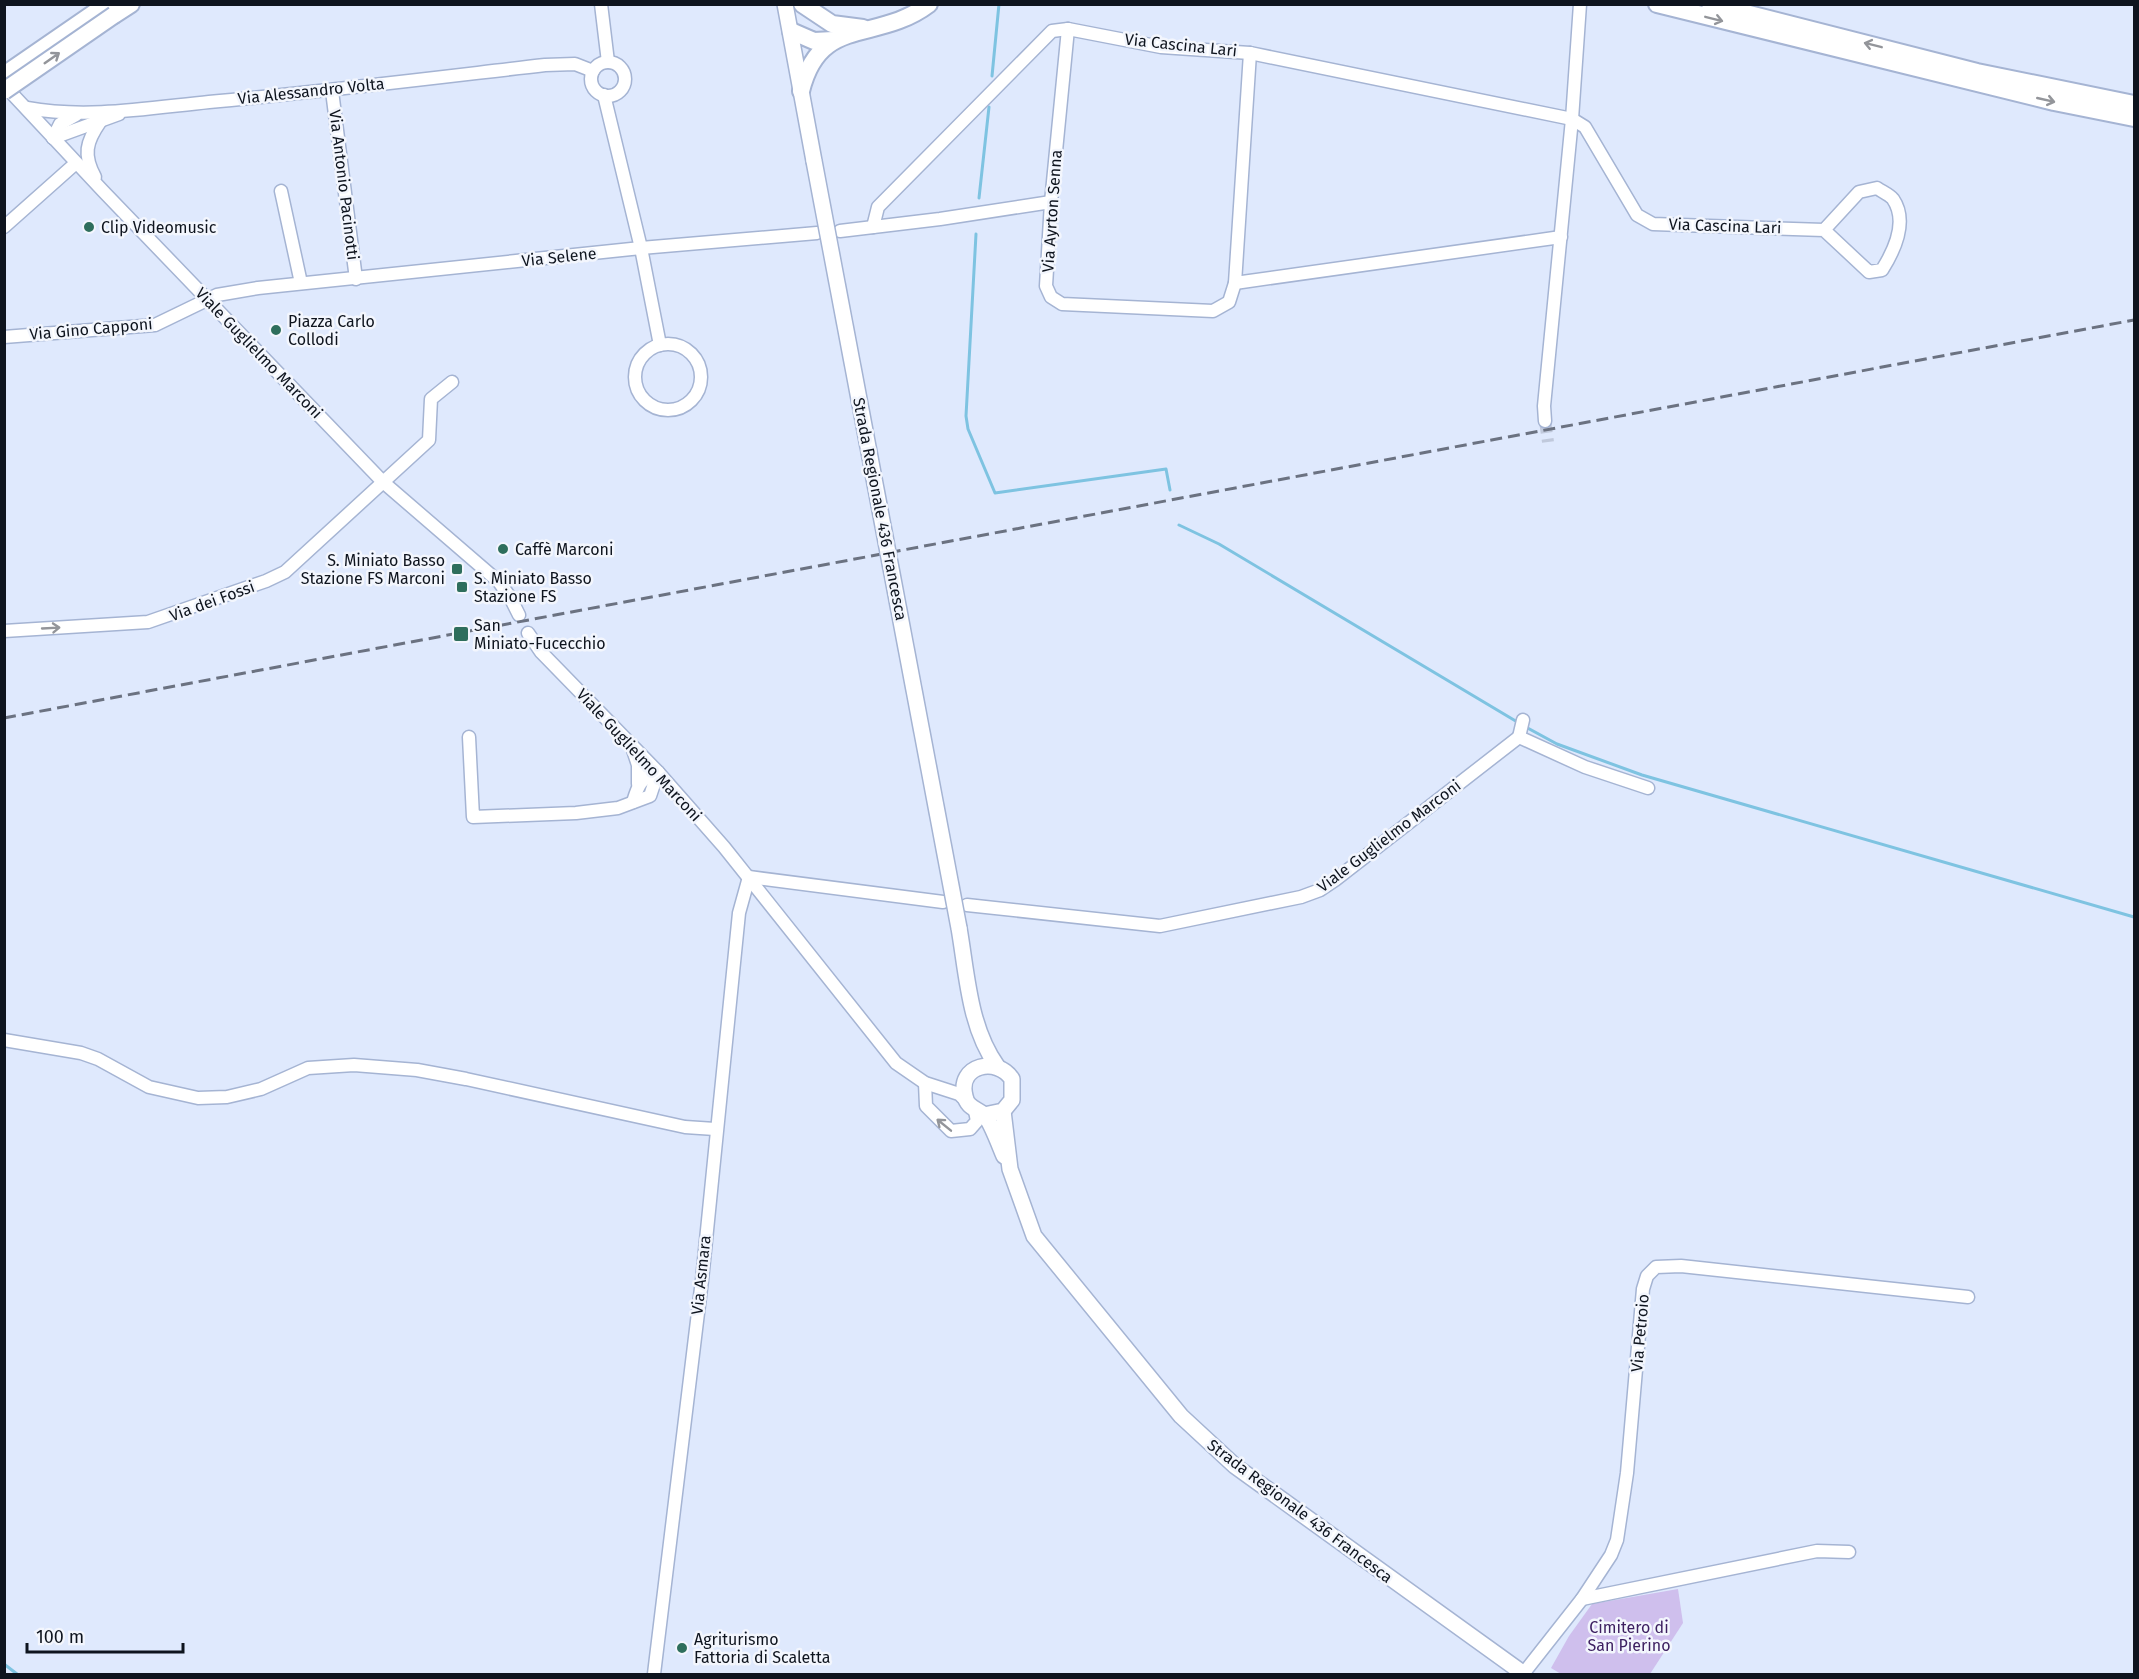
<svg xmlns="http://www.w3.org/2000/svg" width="2139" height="1679" font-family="'Fira Sans',sans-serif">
<rect width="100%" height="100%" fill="#dfe9fd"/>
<path fill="#cfbfed" d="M1678,1589l5,34 -33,51h-89l-10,-6 18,-32 23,-32z"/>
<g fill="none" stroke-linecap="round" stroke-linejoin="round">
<g stroke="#7ec3e1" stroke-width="3">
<path d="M992,76l7,-72"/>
<path d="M979,198l10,-91"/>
<path d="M976,234l-10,182 2,13 27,64 171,-24 4,21"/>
<path d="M1179,525l40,19 300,179"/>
<path d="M1524,726l33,18 85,31 492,142"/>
<path d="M4,1664l13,10"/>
</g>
<path stroke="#c0c9dc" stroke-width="12" stroke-dasharray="12 6" stroke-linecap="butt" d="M1545,421l3,21"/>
<g stroke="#a5b4d3" stroke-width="15">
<g id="minor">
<path d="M601,4l7,58"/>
<path d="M1068,29l-17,173 -5,84 5,11 11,7 151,7 16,-9 6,-19 15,-230"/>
<circle cx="608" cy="79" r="17"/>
<path d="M4,85l99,106 280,291 116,100 11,15 9,18"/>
<path d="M332,91l24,188"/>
<path d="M604,95l37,153 19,97"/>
<path d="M27,108c60,11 122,0 182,-6 112,-10 224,-24 336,-37l30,-1 18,7"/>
<path d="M53,138l66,-24"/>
<path d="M53,138l7,-14 16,-9"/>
<path d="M95,177c-12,-22 -9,-35 5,-55"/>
<path d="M281,191l20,92"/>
<path d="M4,227l72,-64"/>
<path d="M873,227l5,-20 174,-176 16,-2 93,18 89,6 322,66 13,8 52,88 16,9 171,6 45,42 13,-2c12,-19 26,-49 11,-71 -3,-4 -12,-8 -16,-11l-18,4 -35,38"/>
<path d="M840,231l100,-12 111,-17"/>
<path d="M1235,283l326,-46"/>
<path d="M4,337l151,-12 62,-30 41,-7 383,-40 176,-15"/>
<circle cx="668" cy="377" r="33"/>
<path d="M1545,421l-1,-15 28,-287 8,-115"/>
<path d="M4,631l144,-9 118,-41 19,-9 144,-132 2,-41 21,-17"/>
<path d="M528,633l13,19 117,120 66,75 172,216 29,20 34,11 8,8"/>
<path d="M469,737l4,80 103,-4 42,-5 32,-12 8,-24"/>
<path d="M1519,737l66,30 63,21"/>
<path d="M1519,737l4,-17"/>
<path d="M632,747l6,18v19"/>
<path d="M633,802c5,-17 8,-24 25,-30"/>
<path d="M967,905l193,21 141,-29 19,-7 15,-10 184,-143"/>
<path d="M4,1040l77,13 17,6 51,28 49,11 29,-1 34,-8 47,-21 46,-3 63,5 49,9 219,48 30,2"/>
<path d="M925,1083l1,23 25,25 19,-2 7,-8 -2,-10"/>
<path d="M1582,1599l235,-48 32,1"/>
<path d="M654,1674l48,-394 37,-367 10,-36 194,25"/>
<path d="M1523,1674l59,-75 29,-44 6,-15 10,-67 16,-184 4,-13 9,-9 25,-1 287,31"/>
</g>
</g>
<g stroke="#a5b4d3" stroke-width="18">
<g id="major">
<path d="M785,4l29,157"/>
<path d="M959,928c8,46 10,99 38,138"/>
<path d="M1003,1111l7,58 24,67 147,180 54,50 289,208"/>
<path d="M984,1115l19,-4 9,-11v-21c-15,-23 -55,-14 -47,17 2,11 10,12 18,18 7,5 17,33 21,42"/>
</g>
</g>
<g stroke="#a5b4d3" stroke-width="20">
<g id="highway">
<path d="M802,4l30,20 31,4"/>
<path d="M1657,4l397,98 80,16"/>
<path d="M1710,4l267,68 157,32"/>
<path d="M114,15l17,-11"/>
<path d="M791,31l23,10 20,-1"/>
<path d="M4,75l103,-71"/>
<path d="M801,91c19,-77 75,-47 128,-87"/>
</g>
</g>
<use href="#minor" stroke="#fff" stroke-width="12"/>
<use href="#major" stroke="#fff" stroke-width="15"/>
<use href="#highway" stroke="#fff" stroke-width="16"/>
<path stroke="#6b7281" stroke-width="3" stroke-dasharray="12 6" stroke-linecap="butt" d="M4,718l2130,-398"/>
<g stroke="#a5b4d3" stroke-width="18" stroke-linecap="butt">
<path id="major-bridge" d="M814,161l145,767"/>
</g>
<g stroke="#a5b4d3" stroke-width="20" stroke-linecap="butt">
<path id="highway-bridge" d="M4,91l110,-76"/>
</g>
<use href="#major-bridge" stroke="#fff" stroke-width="15"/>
<use href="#highway-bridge" stroke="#fff" stroke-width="16"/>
</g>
<defs><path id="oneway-shaft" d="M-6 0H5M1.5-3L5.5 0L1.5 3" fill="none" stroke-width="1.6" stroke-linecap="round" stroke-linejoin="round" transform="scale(1.5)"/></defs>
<g stroke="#93959a">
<use href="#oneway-shaft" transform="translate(1714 19) rotate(14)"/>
<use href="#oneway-shaft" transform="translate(1873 45) rotate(-166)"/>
<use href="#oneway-shaft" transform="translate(52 58) rotate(-35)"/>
<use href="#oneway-shaft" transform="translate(2046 100) rotate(13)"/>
<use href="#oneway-shaft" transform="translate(51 628) rotate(-3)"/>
<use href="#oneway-shaft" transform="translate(944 1125) rotate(-141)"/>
</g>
<g fill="#2e6e5c" stroke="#f3f6fd" stroke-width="2">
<circle cx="89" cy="227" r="6"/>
<circle cx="276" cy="330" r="6"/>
<circle cx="503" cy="549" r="6"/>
<rect x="451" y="563" width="12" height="12" rx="3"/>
<rect x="456" y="581" width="12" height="12" rx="3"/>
<rect x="453" y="626" width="16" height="16" rx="3"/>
<circle cx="682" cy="1648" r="6"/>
</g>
<g text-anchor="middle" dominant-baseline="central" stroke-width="5" stroke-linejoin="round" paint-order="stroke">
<g font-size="16" fill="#0e141e" stroke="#f3f6fd">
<text transform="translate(1181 45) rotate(6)">Via Cascina Lari</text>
<text transform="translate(311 91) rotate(-6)">Via Alessandro Volta</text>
<text transform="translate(344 185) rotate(83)">Via Antonio Pacinotti</text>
<text transform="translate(1052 211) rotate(-86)">Via Ayrton Senna</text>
<text transform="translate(1725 226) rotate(2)">Via Cascina Lari</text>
<text transform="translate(559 257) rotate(-6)">Via Selene</text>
<text transform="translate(91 329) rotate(-5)">Via Gino Capponi</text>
<text transform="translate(259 353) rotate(46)">Viale Guglielmo Marconi</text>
<text transform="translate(880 509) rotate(79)">Strada Regionale 436 Francesca</text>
<text transform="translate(212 601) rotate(-20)">Via dei Fossi</text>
<text transform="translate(639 755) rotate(47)">Viale Guglielmo Marconi</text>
<text transform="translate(1389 836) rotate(-37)">Viale Guglielmo Marconi</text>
<text transform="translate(701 1275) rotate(-84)">Via Asmara</text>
<text transform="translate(1640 1333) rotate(-85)">Via Petroio</text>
<text transform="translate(1300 1511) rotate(37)">Strada Regionale 436 Francesca</text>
</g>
<g font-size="16" fill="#0e141e" stroke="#f3f6fd" text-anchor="start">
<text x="101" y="227">Clip Videomusic</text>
<text x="288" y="321">Piazza Carlo<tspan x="288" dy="18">Collodi</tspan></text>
<text x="515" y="549">Caffè Marconi</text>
<text x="445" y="560" text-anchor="end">S. Miniato Basso<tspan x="445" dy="18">Stazione FS Marconi</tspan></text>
<text x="474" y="578">S. Miniato Basso<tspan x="474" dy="18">Stazione FS</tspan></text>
<text x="474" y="625">San<tspan x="474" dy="18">Miniato-Fucecchio</tspan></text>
<text x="694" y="1639">Agriturismo<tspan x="694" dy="18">Fattoria di Scaletta</tspan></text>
</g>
<g font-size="16" fill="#3d2061" stroke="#f3f6fd">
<text x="1629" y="1627">Cimitero di<tspan x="1629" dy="18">San Pierino</tspan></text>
</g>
</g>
<rect width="2139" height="1679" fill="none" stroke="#0e141e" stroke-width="12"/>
<path d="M27 1643v9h156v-9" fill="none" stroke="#0e141e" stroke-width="3"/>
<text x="36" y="1643" font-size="18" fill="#0e141e" stroke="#f3f6fd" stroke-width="4.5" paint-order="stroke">100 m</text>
</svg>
